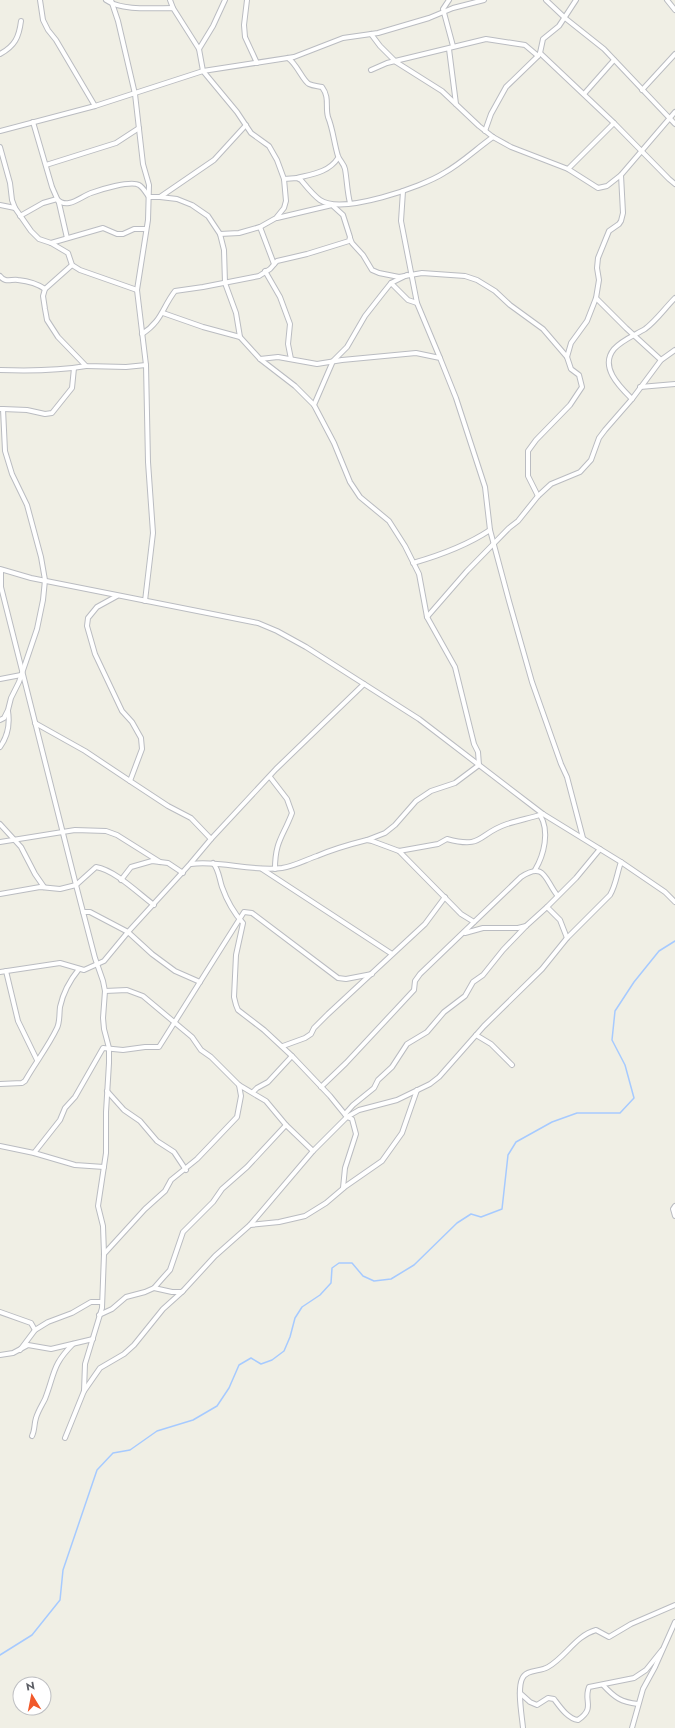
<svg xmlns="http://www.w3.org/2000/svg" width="675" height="1728" font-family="Jost,sans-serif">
<rect width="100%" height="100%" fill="#f0efe5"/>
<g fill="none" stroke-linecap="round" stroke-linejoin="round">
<path stroke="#a6caff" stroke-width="1.5" d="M0,1655l32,-20 28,-35 3,-30 34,-100 16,-17 17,-3 27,-19 36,-11 24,-14 12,-18 10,-23 12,-7 10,6 11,-4 12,-9 6,-14 5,-19 7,-11 18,-12 11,-12 1,-15 7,-5h13l11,13 11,5 17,-2 23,-14 43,-42 14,-9 10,3 21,-8 6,-54 8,-13 36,-20 25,-9h43l14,-15 -9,-33 -13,-25 3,-29 19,-29 25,-31 16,-10"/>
<g stroke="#babcc1" stroke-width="6">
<g id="street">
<path d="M40,0l3,20 5,10 8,10 39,66"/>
<path d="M106,0c15,11 48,8 67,8l26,41 4,22 34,41 14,21 18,13 8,14 7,19 2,22 -2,7 -8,10 -16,9 -21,6 -19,1"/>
<path d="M111,0l7,21 17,73 8,70 6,21 -1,35 -11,70 9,75 2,97 5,71 -8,68"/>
<path d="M170,0l3,8"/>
<path d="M247,0l-3,25 1,12 12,26"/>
<path d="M449,0l-6,9 10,37"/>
<path d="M546,0l19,18 39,31 71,75"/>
<path d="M667,0l8,10"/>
<path d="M371,34l9,12 16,16 46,29 37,35 14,11 18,10 57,22 30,19 9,-2 14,-11"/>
<path d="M199,49l14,-23 12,-26"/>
<path d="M449,49l7,55"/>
<path d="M540,53l74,70 55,56 6,5"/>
<path d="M0,54c15,-8 19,-17 21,-33"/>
<path d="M288,58c9,6 15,23 21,26 4,2 9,2 13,3 8,11 3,19 6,30 5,12 6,26 10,39 2,5 6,8 7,13 2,11 2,22 5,34"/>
<path d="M371,70l16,-7 99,-24 39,6 13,11"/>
<path d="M642,90l33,-36"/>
<path d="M584,94l30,-34"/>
<path d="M33,122l19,65 7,16 8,35"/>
<path d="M0,131l95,-25 108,-35 91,-14 49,-19 35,-5 51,-15 24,-10 31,-8"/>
<path d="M485,131l6,-17 15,-27 32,-31 2,-3 3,-14 16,-13 17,-26"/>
<path d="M0,147l10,36 2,17 3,8 16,23 8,8 12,4 17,10 4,12 8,5 57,20"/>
<path d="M46,165l70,-22 23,-15"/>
<path d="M568,169l46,-46"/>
<path d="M297,178c16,-4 32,-6 41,-20"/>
<path d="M284,179l13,-1 4,2c5,6 12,15 19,20 22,15 102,-13 124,-27 18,-10 32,-24 49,-36"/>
<path d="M403,191l-2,30 16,82 23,55"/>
<path d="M160,197l17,2 15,6 16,11 12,18 4,16 1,33 11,30 4,24 20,22 35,27 19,19"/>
<path d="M0,205l15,3"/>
<path d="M20,216l23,-13 14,-4c10,11 23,-2 34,-6 8,-3 40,-13 48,-8 4,2 7,8 10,12h11l54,-37 32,-35"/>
<path d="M260,227l14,37"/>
<path d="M350,238l2,5 11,12 9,15 7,3 20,4 23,-4 43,3 12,4 18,11 15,14 33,24 24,28"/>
<path d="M51,243l52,-15 14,6h6l11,-5h12"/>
<path d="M72,265l-27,24 -2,7 2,13 2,11 11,17 28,29 40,1 20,-2"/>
<path d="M265,271l15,26 10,27 -2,20 3,15"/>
<path d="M0,276c5,7 11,3 18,4 9,1 20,4 27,9"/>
<path d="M391,283l17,17 9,3"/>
<path d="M596,298l30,30 35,32"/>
<path d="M163,313l40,14 37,10"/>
<path d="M142,334c20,-13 20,-26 33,-43l28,-4 56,-11 11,-7 7,-8 30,-7 42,-13 1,-4 -7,-22 -11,-10 -55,13"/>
<path d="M260,359l18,-2 39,7 25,-4 74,-7 24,5 16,40 29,89 5,43 19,71 23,81 29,82 6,13 16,61"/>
<path d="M0,370c29,1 57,1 86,-4"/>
<path d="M640,387l35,-3"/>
<path d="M632,399c-12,-12 -33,-32 -18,-50 8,-9 21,-14 31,-20 11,-8 20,-21 30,-31"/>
<path d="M0,409h3l2,42 7,23 15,31 14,52 4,23 -2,20 -6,29 -18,53 -8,16 -3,12 -4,8 -4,2"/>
<path d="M3,409l24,1 18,4 7,-1 20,-25 2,-20"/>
<path d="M538,496l-10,-20v-25l8,-11 34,-35 12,-18 -3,-12 -8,-6 -4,-12 4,-14 16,-22 9,-23 3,-18 -2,-12 1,-10 11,-27 10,-7 2,-3 2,-8 -2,-38 54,-63"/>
<path d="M413,563c28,-8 53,-17 77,-33"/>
<path d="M0,569l31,9 227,45 19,8 29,16 113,72 124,95 78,48 44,30 10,10"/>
<path d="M1,570v17l75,298 19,73 8,23 2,10 -2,27 1,11 5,19v15l-3,49v41l-8,53 5,20 1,28 -2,54 -17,56 -1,27 -19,47"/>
<path d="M427,617l40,-46 42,-43 9,-7 20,-25 13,-12 29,-12 11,-12 8,-22 6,-8 27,-31 29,-39 14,-10"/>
<path d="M0,679l21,-4"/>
<path d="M35,723l50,28 45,30"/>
<path d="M0,747c8,-11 10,-23 8,-36"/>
<path d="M270,777l17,22 5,14c-9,24 -17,28 -17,56"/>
<path d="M0,824l21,23 14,27 9,13"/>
<path d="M211,839l65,-70 88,-85"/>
<path d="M367,840l18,-7 10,-8 21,-24 15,-10 24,-8 24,-18 -1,-13 -4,-8 -19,-77 -28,-50 -8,-43 -14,-28 -16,-25 -29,-24 -10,-15 -16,-39 -20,-38 19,-44 14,-14 18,-31 18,-23 8,-10 16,-8"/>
<path d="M0,842l75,-12 31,1 11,4 43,27"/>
<path d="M399,851l62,63 13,8"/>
<path d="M213,863c6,7 6,15 9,24 5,14 11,25 21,36l-7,32 -2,42 2,8 2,5 26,20 28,26"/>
<path d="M191,864c30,-4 60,8 91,4 13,-2 23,-8 35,-12 14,-6 34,-12 50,-16l5,1 27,10 39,-7 9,-5c37,10 30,-5 60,-15 12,-4 24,-6 36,-10"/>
<path d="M262,869l130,85"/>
<path d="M535,870c9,-15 15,-39 5,-55"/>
<path d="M121,880l10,-13 21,-6 16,2 15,10"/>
<path d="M0,894l40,-7 20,2 16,-4 20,-18c19,3 43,27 58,38"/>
<path d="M83,912h7l38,20 24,22 23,17 25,11"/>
<path d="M465,933l18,-5h35l8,-2 21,-19"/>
<path d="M567,938l-7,-18 -13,-13 29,-29 24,-29"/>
<path d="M6,971l12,50 19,39"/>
<path d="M0,972l60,-9 24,7 20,-9 24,-29 62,-68 21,-25 -20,-21 -23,-12 -38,-25 12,-32 -1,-11 -9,-16 -10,-11 -27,-57 -8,-28 1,-8 9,-11 20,-11"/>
<path d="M105,991l22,-1 16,6 49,41 9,13 10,7 28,28 27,16 20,24"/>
<path d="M476,1035l15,9 21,21"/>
<path d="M283,1046l22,-8 6,-4 3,-6 14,-14 97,-90 20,-27"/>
<path d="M0,1084l22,-1 3,-2c10,-18 23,-34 32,-53 3,-6 2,-13 3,-21 3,-14 10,-27 19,-38"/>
<path d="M321,1087l25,-24 55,-59 13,-14 1,-9 5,-7 101,-97c24,-16 24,3 36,18"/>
<path d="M107,1091l17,19 16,11 17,20 17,11 12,18"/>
<path d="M253,1092l4,-4 11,-6 24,-26 38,40 17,21 5,2 4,15 -11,34 -2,20"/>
<path d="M345,1114l8,-9 21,-17 4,-8 14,-13 15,-23 20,-12 17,-20 21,-16 8,-14 10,-7 20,-25 23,-24"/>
<path d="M0,1146l34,7 41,12 29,2"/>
<path d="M34,1153l26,-33 5,-12 10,-11 28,-49 20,2 22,-3h14l85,-135 8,1 86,65 8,1 26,-5"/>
<path d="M675,1206l-2,3 2,7"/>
<path d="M250,1225l63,-74"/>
<path d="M104,1254l41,-45 20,-18 6,-11 26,-21 40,-42 4,-21 -2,-11"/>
<path d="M154,1288l18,4h10l33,-36 35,-31 29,-3 26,-6 21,-13 20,-17 36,-25 20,-28 15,-43"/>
<path d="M0,1312l31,11 4,7"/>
<path d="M99,1315l13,-6 14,-12 19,-5 9,-4 7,-8 9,-10 13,-38 30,-30 9,-13 25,-22 39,-42 27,26 34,-34 12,-7 38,-10 33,-16 9,-7 45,-51 58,-57 25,-31 43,-43c6,-10 7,-22 11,-33"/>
<path d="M20,1350l15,-20 13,-8 24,-9 19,-11h10"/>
<path d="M0,1355l13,-2 15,-8 23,4 42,-10"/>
<path d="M84,1391l16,-23 24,-14 10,-9 29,-36 20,-18"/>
<path d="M32,1436c3,-6 2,-12 4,-18 2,-7 6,-13 9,-19 10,-26 7,-34 28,-55"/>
<path d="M603,1685c12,13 18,17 35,19"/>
<path d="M520,1693l10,9 7,3 11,-7 6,1c6,8 14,20 24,21 18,-12 5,-19 11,-33l45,-9 12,-8 16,-20"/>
<path d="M523,1728c-1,-12 -6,-38 -1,-49 4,-10 18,-7 26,-12 18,-10 27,-31 48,-37l13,7 22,-13 44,-19"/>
<path d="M632,1728l11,-39 12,-22 20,-45"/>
</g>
</g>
<use href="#street" stroke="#fff" stroke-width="4"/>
</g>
<g transform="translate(32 1696) rotate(350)"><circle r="19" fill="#ffffff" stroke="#bebfc2"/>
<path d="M0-3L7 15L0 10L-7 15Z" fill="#f1592a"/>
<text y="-6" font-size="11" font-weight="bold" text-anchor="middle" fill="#5d5f66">N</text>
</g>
</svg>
